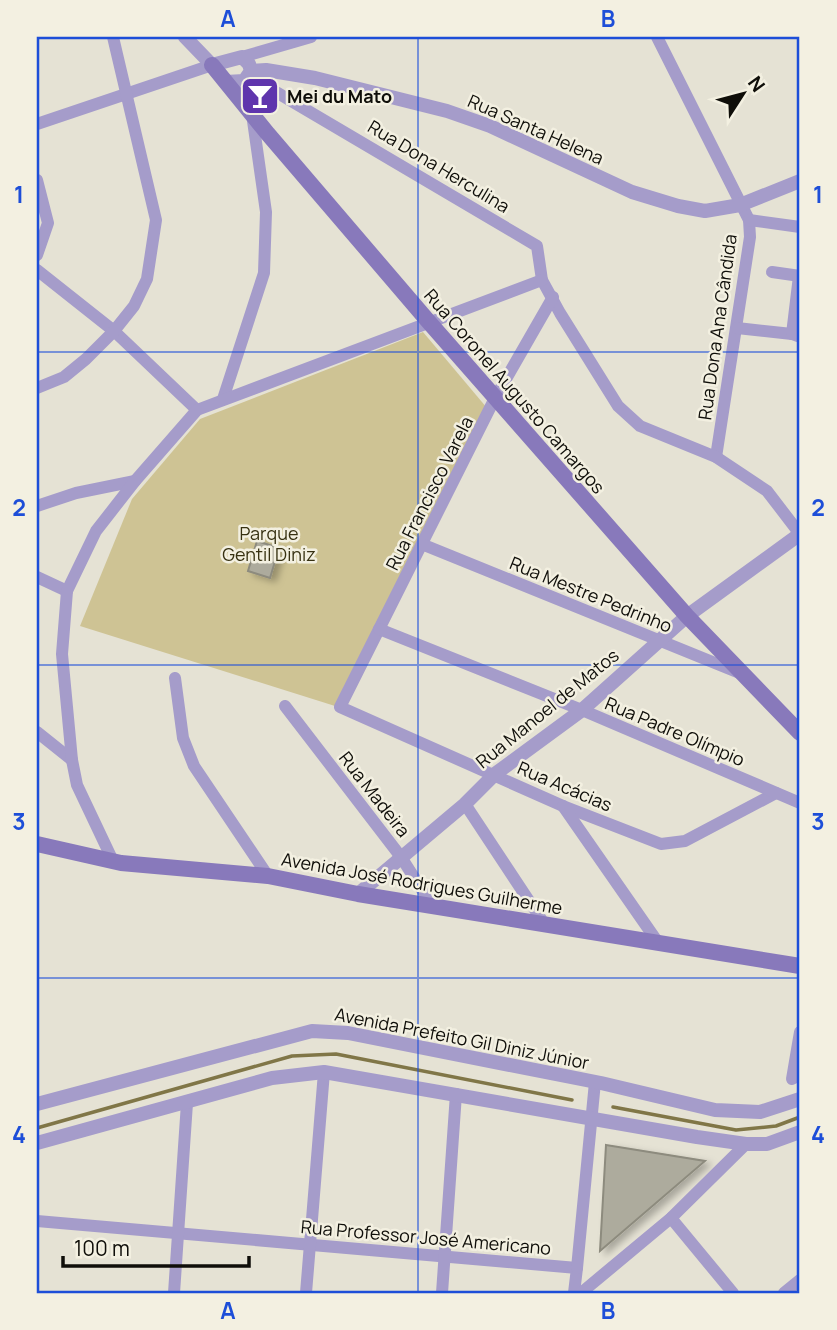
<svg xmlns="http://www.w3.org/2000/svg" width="837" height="1330" font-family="Manrope,sans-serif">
<defs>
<filter id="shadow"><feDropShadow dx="5.5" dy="3.5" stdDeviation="3.5" flood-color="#0004"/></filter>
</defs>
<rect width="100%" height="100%" fill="#e5e2d4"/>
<path fill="#cec394" d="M423,332l64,76 -152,298 -255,-80 52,-127 68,-80z"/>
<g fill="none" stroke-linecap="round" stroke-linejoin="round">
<g stroke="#807647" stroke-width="3.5">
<path d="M613,1107l123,23 40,-4 24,-9"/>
<path d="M37,1128l255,-72 44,-2 236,46"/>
</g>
</g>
<g fill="#adab9d" stroke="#8d8b7e" stroke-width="2" filter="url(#shadow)">
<path d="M257,541l22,7 -9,30 -22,-7z"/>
<path d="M606,1145l99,16 -105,90z"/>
</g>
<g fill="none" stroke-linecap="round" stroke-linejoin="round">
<g stroke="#a59cca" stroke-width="12">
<path d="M657,37l92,183 1,17 -34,220"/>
<path d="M242,57l69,-20"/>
<path d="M249,76l288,170 5,34 18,33 58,93 22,20 76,31 51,34 33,43"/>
<path d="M37,124l175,-59"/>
<path d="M37,180l11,43 -11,32"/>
<path d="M749,220l51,7"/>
<path d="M37,270l77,61 83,79"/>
<path d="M772,272l28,4"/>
<path d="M553,297l-58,101 -155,309 223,99 98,38 24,-3 91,-48"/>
<path d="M737,328l55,6 8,3"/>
<path d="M792,334l7,-58"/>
<path d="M37,388l27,-11 22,-18 28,-28 20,-25 13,-27 9,-59 -43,-183"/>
<path d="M223,399l41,-126 2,-61 -14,-98"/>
<path d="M37,506l39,-13 59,-12"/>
<path d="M424,545l318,129"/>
<path d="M37,577l30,14"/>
<path d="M379,629l203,81 218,93"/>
<path d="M175,678l8,60 11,28 74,110"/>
<path d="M285,706l116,151 32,50"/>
<path d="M37,732l35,28"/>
<path d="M465,804l80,121"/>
<path d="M563,806l96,138"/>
<path d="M113,861l-36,-76 -5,-25 -10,-106 5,-63 29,-60 39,-50 62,-71 345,-130"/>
<path d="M800,1032l-8,47 8,-4"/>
<path d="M671,1218l62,75"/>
<path d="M37,1221l540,47 -3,25"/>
<path d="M577,1268l18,-186"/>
<path d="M174,1293l13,-190"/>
<path d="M306,1293l18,-221"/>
<path d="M442,1293l14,-199"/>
<path d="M581,1293l90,-75 75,-74"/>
<path d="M784,1293l16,-13"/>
</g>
<g stroke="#a59cca" stroke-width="14">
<path d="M185,37l27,28 30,-8 7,7 2,7 -7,10 -18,1"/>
<path d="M251,71l15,-1 49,8 132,33 43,15 142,66 46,14 27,5 35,-6 60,-24"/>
<path d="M358,894l107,-90 30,-30 87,-64 105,-94 113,-82"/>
<path d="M37,1104l275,-73 36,2 253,50 114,27 45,2 40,-13"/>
<path d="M37,1143l235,-65 52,-6 373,65 49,7h21l33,-12"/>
</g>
<g stroke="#8879bb" stroke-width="16">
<path d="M212,65l56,69 160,187 259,295 113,117"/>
<path d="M37,844l84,19 147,13 90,18 442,72"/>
</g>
</g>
<path fill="none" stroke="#1d4ed8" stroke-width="2" stroke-opacity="0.55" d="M418,37v1256M37,352h763M37,665h763M37,978h763"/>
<defs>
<g id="bar-square" transform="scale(2.0125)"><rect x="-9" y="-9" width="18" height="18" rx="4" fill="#5f35ad" stroke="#f3f0e1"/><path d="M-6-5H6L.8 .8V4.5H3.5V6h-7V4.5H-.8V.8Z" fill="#fff"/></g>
</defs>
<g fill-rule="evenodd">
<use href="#bar-square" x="260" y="96"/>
</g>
<g text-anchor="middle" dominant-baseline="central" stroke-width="5" stroke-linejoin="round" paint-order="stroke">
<g font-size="18" font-weight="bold" fill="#0f0e09" stroke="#f3f0e1" text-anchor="start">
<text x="287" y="96">Mei du Mato</text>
</g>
<g font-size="18" fill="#0f0e09" stroke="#f3f0e1">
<text transform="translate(536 129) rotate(24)">Rua Santa Helena</text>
<text transform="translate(439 166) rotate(31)">Rua Dona Herculina</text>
<text transform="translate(717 327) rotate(-82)">Rua Dona Ana Cândida</text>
<text transform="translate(515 391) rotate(49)">Rua Coronel Augusto Camargos</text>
<text transform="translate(429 493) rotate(-63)">Rua Francisco Varela</text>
<text transform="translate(591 594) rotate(22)">Rua Mestre Pedrinho</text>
<text transform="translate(547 708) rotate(-39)">Rua Manoel de Matos</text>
<text transform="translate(675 731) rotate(23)">Rua Padre Olímpio</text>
<text transform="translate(565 786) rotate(23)">Rua Acácias</text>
<text transform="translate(375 794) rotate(52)">Rua Madeira</text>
<text transform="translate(422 883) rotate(10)">Avenida José Rodrigues Guilherme</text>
<text transform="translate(462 1038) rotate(11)">Avenida Prefeito Gil Diniz Júnior</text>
<text transform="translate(426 1237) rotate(5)">Rua Professor José Americano</text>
</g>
<g font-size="18" fill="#373112" stroke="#f3f0e1">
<text x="269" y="533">Parque<tspan x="269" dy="21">Gentil Diniz</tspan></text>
</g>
</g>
<rect width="837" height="1330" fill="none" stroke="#f3f0e1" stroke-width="77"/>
<g transform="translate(743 94) rotate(54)" stroke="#f3f0e1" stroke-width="5" paint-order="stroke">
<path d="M0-5L12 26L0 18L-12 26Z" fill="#0f0e09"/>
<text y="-10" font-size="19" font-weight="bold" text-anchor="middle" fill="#0f0e09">N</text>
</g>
<path d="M63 1256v10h186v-10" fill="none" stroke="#0f0e09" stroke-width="3.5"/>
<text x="74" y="1256" font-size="21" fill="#0f0e09" stroke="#f3f0e1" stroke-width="5" paint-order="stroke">100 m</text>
<rect x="38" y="38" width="760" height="1254" fill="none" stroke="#1d4ed8" stroke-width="2.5"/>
<g font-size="23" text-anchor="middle" font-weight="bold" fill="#1d4ed8">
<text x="228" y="27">A</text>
<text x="608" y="27">B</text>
<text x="19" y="203">1</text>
<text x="818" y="203">1</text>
<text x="19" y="516">2</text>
<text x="818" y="516">2</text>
<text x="19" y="830">3</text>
<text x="818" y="830">3</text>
<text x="19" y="1143">4</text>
<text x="818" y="1143">4</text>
<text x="228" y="1319">A</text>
<text x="608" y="1319">B</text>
</g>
</svg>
